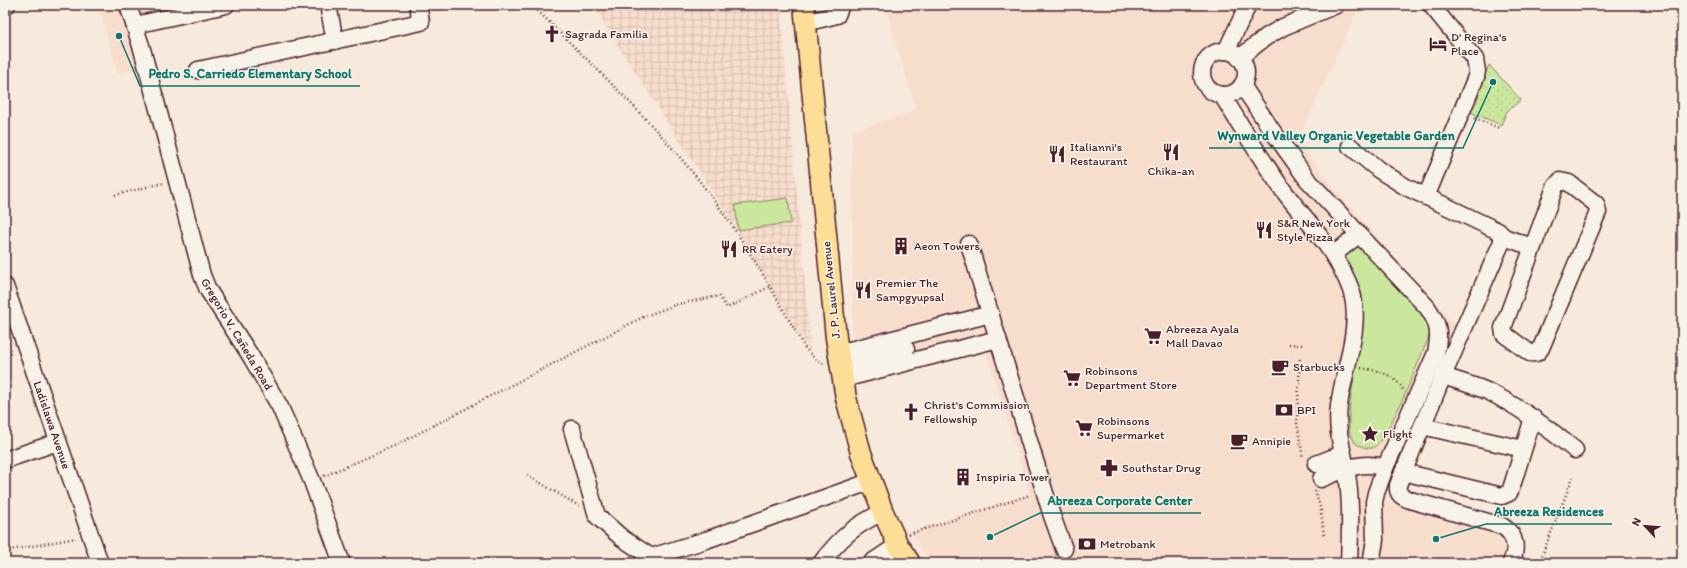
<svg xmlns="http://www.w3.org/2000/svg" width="1687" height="568" font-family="Itim,sans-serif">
<defs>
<pattern id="industrial-grid" width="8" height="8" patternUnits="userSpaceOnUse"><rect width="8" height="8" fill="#f7ddcc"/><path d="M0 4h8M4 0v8" fill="none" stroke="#d5bdaf"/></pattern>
<pattern id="grass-dots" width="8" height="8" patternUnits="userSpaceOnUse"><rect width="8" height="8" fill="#cbe79d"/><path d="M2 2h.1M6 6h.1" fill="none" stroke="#b0c687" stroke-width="1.8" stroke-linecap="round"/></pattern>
</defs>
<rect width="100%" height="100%" fill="#f7e9db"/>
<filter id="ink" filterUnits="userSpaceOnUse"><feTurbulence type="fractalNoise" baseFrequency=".025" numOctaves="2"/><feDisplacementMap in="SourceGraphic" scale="8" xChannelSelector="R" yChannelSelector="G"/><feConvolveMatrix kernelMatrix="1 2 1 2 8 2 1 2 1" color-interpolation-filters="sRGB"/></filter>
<g filter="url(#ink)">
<g fill="#f7ddcc">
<path d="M98,5h24l18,62 -22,7z"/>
<path d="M885,5h475l-62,135 38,50 121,138 -72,172 114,34 8,15 -6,14h-571l-19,-31 119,-38 -45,-146 -123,38 -9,-50 -1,-204 64,-22z"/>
</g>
<path fill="url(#industrial-grid)" d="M592,5h188l31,348 -72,-120z"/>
<path fill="url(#grass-dots)" stroke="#8a8364" d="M1489,65l32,35 -14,11 -6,14 -33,-14z"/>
<g fill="#cbe79d" stroke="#8a8364">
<path d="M788,198l3,25 -53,7 -3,-25z"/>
<path d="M1358,244c14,15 69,67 72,83 1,6 -3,15 -6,21 -7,17 -37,96 -52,100 -6,1 -12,-2 -17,-5l-6,-12v-13l1,-15 12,-77v-31l-5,-14 -14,-26z"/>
</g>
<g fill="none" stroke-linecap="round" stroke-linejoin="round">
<path stroke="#d4c1b8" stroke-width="16" stroke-dasharray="16 8" stroke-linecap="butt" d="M1059,563l5,-14"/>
<g stroke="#4a1f2b" stroke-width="19">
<g id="minor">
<path d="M128,5l14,44 60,226 6,15 42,65 30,52 32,74 30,82"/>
<path d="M328,5l7,36"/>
<path d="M5,6l2,-1"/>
<path d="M805,23l32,-8 4,-10"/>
<path d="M135,25l91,-20"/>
<path d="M1226,51l22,-46"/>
<circle cx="1224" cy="73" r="22"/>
<path d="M1239,58l27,-21 17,-10 53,-22"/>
<path d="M198,70l223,-48 -3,-17"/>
<path d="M1242,85l29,44 36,50 120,128c12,17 13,25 9,46l-51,115 -9,25 -2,9 1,38 -4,23"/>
<path d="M1222,95c20,33 39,64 61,95 24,32 54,61 68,100 12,35 -8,81 -12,116 -3,24 3,41 7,63 6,31 4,63 3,94"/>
<path d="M1350,146l29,24 27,17 92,44 6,6 28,10"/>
<path d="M1560,181l9,2 27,21 2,8 -57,136c-3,5 -5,6 -11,5l-26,-19 -1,-6 52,-141z"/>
<path d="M1426,197l50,-120 1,-6 -2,-12 -44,-54"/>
<path d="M1504,237l-61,139 -45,109c-1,9 3,12 12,15l92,26c15,9 15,23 9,37"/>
<path d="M1333,255l25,-20"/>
<path d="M5,286l95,277"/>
<path d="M998,339l54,177 12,33"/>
<path d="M838,353l153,-39"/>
<path d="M840,366l66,-17"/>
<path d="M1443,376c15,5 30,9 44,15 28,13 64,39 88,59"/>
<path d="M843,379l155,-40 -29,-95"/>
<path d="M1422,426l101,23"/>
<path d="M572,429l25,87 25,22 29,19 55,-17 166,-59"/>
<path d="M5,460l53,-18"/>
<path d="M1316,464l26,-10"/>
<path d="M1403,472l99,24 7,-3 2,-4 22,-71"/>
<path d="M1321,479c21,-9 41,-19 64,-11"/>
<path d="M821,563c19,-25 34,-38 62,-51"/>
<path d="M871,563l27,-18"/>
</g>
</g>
<g stroke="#4a1f2b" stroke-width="23">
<path id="major" d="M804,5l32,333 10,60 15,55 22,59 15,33 12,18"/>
</g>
<g stroke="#4a1f2b" stroke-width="2.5" stroke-dasharray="1 3" stroke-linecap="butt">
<path d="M532,5c64,64 131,125 184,198 34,46 61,96 89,145l11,12 8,4"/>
<path d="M1475,118l24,10"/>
<path d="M115,195l48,-12"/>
<path d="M1289,344l14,1"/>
<path d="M1300,359l-3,64 6,35"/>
<path d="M1361,368c18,3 34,6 43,23"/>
<path d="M527,475l52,31"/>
<path d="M324,476l70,-30 251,-130 33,-12 41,-8 8,12 42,-21"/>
<path d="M1315,491l6,19 3,26"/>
<path d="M909,534l121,-39"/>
<path d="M5,551l71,-13"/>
<path d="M1539,563l34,-86"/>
</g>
<use href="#minor" stroke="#f7f3e8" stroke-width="16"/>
<use href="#major" stroke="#fdde96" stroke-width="20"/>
</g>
</g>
<defs>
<g id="church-bare" transform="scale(1.38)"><path d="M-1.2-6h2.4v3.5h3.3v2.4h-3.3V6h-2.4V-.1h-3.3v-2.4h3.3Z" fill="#4a1f2b" stroke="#f7f3e8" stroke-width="2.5" paint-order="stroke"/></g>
<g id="hotel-bare" transform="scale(1.38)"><path d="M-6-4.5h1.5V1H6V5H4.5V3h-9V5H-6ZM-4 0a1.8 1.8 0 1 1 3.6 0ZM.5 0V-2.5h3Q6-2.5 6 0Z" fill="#4a1f2b" stroke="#f7f3e8" stroke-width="2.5" paint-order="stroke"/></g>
<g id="restaurant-bare" transform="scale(1.38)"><path d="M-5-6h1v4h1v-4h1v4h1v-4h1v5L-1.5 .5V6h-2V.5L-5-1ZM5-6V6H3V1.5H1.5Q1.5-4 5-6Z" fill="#4a1f2b" stroke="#f7f3e8" stroke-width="2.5" paint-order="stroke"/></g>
<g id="building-bare" transform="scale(1.38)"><path d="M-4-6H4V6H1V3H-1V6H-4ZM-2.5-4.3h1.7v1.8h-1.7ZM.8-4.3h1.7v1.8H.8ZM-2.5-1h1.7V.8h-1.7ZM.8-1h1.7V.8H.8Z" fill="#4a1f2b" stroke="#f7f3e8" stroke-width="2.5" paint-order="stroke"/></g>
<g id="supermarket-bare" transform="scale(1.38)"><path d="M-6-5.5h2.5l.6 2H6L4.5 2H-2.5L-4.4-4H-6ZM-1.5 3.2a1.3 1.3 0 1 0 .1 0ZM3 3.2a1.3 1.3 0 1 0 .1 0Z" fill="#4a1f2b" stroke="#f7f3e8" stroke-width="2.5" paint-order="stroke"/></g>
<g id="cafe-bare" transform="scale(1.38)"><path d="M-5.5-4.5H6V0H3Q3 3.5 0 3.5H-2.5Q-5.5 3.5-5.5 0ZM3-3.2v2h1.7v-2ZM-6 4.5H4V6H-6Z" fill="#4a1f2b" stroke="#f7f3e8" stroke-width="2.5" paint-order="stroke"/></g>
<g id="bank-bare" transform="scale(1.38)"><path d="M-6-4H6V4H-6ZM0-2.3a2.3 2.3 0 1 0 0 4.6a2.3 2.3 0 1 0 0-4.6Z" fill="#4a1f2b" stroke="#f7f3e8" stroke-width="2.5" paint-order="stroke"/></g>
<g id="sight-bare" transform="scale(1.38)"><path d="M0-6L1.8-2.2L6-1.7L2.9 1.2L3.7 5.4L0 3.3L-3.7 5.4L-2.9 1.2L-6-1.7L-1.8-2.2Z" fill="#4a1f2b" stroke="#f7f3e8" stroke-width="2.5" paint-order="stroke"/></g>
<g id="pharmacy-bare" transform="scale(1.38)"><path d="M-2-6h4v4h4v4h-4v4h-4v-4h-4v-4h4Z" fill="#4a1f2b" stroke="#f7f3e8" stroke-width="2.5" paint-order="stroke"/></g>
</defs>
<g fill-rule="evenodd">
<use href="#church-bare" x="552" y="34"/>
<use href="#hotel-bare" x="1438" y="44"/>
<use href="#restaurant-bare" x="1171" y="152"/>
<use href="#restaurant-bare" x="1057" y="154"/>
<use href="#restaurant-bare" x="1264" y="230"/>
<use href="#building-bare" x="901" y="246"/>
<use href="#restaurant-bare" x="729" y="249"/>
<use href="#restaurant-bare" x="863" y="290"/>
<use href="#supermarket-bare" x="1153" y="336"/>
<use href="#cafe-bare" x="1280" y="367"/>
<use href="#supermarket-bare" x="1072" y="378"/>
<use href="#bank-bare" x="1284" y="410"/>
<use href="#church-bare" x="911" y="412"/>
<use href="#supermarket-bare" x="1084" y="428"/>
<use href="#sight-bare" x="1370" y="434"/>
<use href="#cafe-bare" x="1239" y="441"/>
<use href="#pharmacy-bare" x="1109" y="468"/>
<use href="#building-bare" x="963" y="477"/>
<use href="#bank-bare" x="1087" y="544"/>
</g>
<g text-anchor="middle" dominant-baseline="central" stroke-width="3" stroke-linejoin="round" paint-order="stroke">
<g font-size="12" fill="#4a1f2b" stroke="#f7f3e8" text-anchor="start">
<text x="565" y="34">Sagrada Familia</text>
<text x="1451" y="37">D' Regina's<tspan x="1451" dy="14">Place</tspan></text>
<text x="1070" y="147">Italianni's<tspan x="1070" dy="14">Restaurant</tspan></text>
<text x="1171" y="171" text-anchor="middle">Chika-an</text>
<text x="1277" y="223">S&amp;R New York<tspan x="1277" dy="14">Style Pizza</tspan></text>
<text x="914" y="246">Aeon Towers</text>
<text x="742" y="249">RR Eatery</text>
<text x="876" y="283">Premier The<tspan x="876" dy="14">Sampgyupsal</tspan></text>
<text x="1166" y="329">Abreeza Ayala<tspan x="1166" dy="14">Mall Davao</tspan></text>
<text x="1293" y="367">Starbucks</text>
<text x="1085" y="371">Robinsons<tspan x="1085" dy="14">Department Store</tspan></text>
<text x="924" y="405">Christ's Commission<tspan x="924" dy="14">Fellowship</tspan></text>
<text x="1297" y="410">BPI</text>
<text x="1097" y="421">Robinsons<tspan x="1097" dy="14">Supermarket</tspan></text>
<text x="1383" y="434">Flight</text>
<text x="1252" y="441">Annipie</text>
<text x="1122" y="468">Southstar Drug</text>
<text x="976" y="477">Inspiria Tower</text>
<text x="1100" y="544">Metrobank</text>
</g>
<g font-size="12" fill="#4a1f2b" stroke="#f7f3e8">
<text transform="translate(831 290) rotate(-96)">J. P. Laurel Avenue</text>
<text transform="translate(237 334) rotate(59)">Gregorio V. Cañeda Road</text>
<text transform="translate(52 425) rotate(71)">Ladislawa Avenue</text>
</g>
</g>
<path fill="none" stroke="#0f766e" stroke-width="1.5" d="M119 36L140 86H360M1493 82L1463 148H1209M990 537L1040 513H1201M1436 539L1486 524H1612"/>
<g fill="#0f766e" stroke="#f7f3e8" stroke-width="1.5">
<circle cx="119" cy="36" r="4"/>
<circle cx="1493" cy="82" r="4"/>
<circle cx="990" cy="537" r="4"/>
<circle cx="1436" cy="539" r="4"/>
</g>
<g font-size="13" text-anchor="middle" font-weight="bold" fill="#0f766e" stroke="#f7f3e8" stroke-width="3" stroke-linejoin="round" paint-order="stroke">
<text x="250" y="78">Pedro S. Carriedo Elementary School</text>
<text x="1336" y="140">Wynward Valley Organic Vegetable Garden</text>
<text x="1120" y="505">Abreeza Corporate Center</text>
<text x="1549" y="516">Abreeza Residences</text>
</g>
<rect width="1687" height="568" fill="none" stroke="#f7f3e8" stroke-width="20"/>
<rect x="10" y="10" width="1667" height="548" fill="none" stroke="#4a1f2b" stroke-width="1.5" filter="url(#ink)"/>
<g transform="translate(1645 526) rotate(296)" stroke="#f7f3e8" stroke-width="3" paint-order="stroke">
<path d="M0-3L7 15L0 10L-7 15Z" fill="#4a1f2b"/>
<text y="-6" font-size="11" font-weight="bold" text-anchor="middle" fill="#4a1f2b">N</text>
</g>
</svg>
